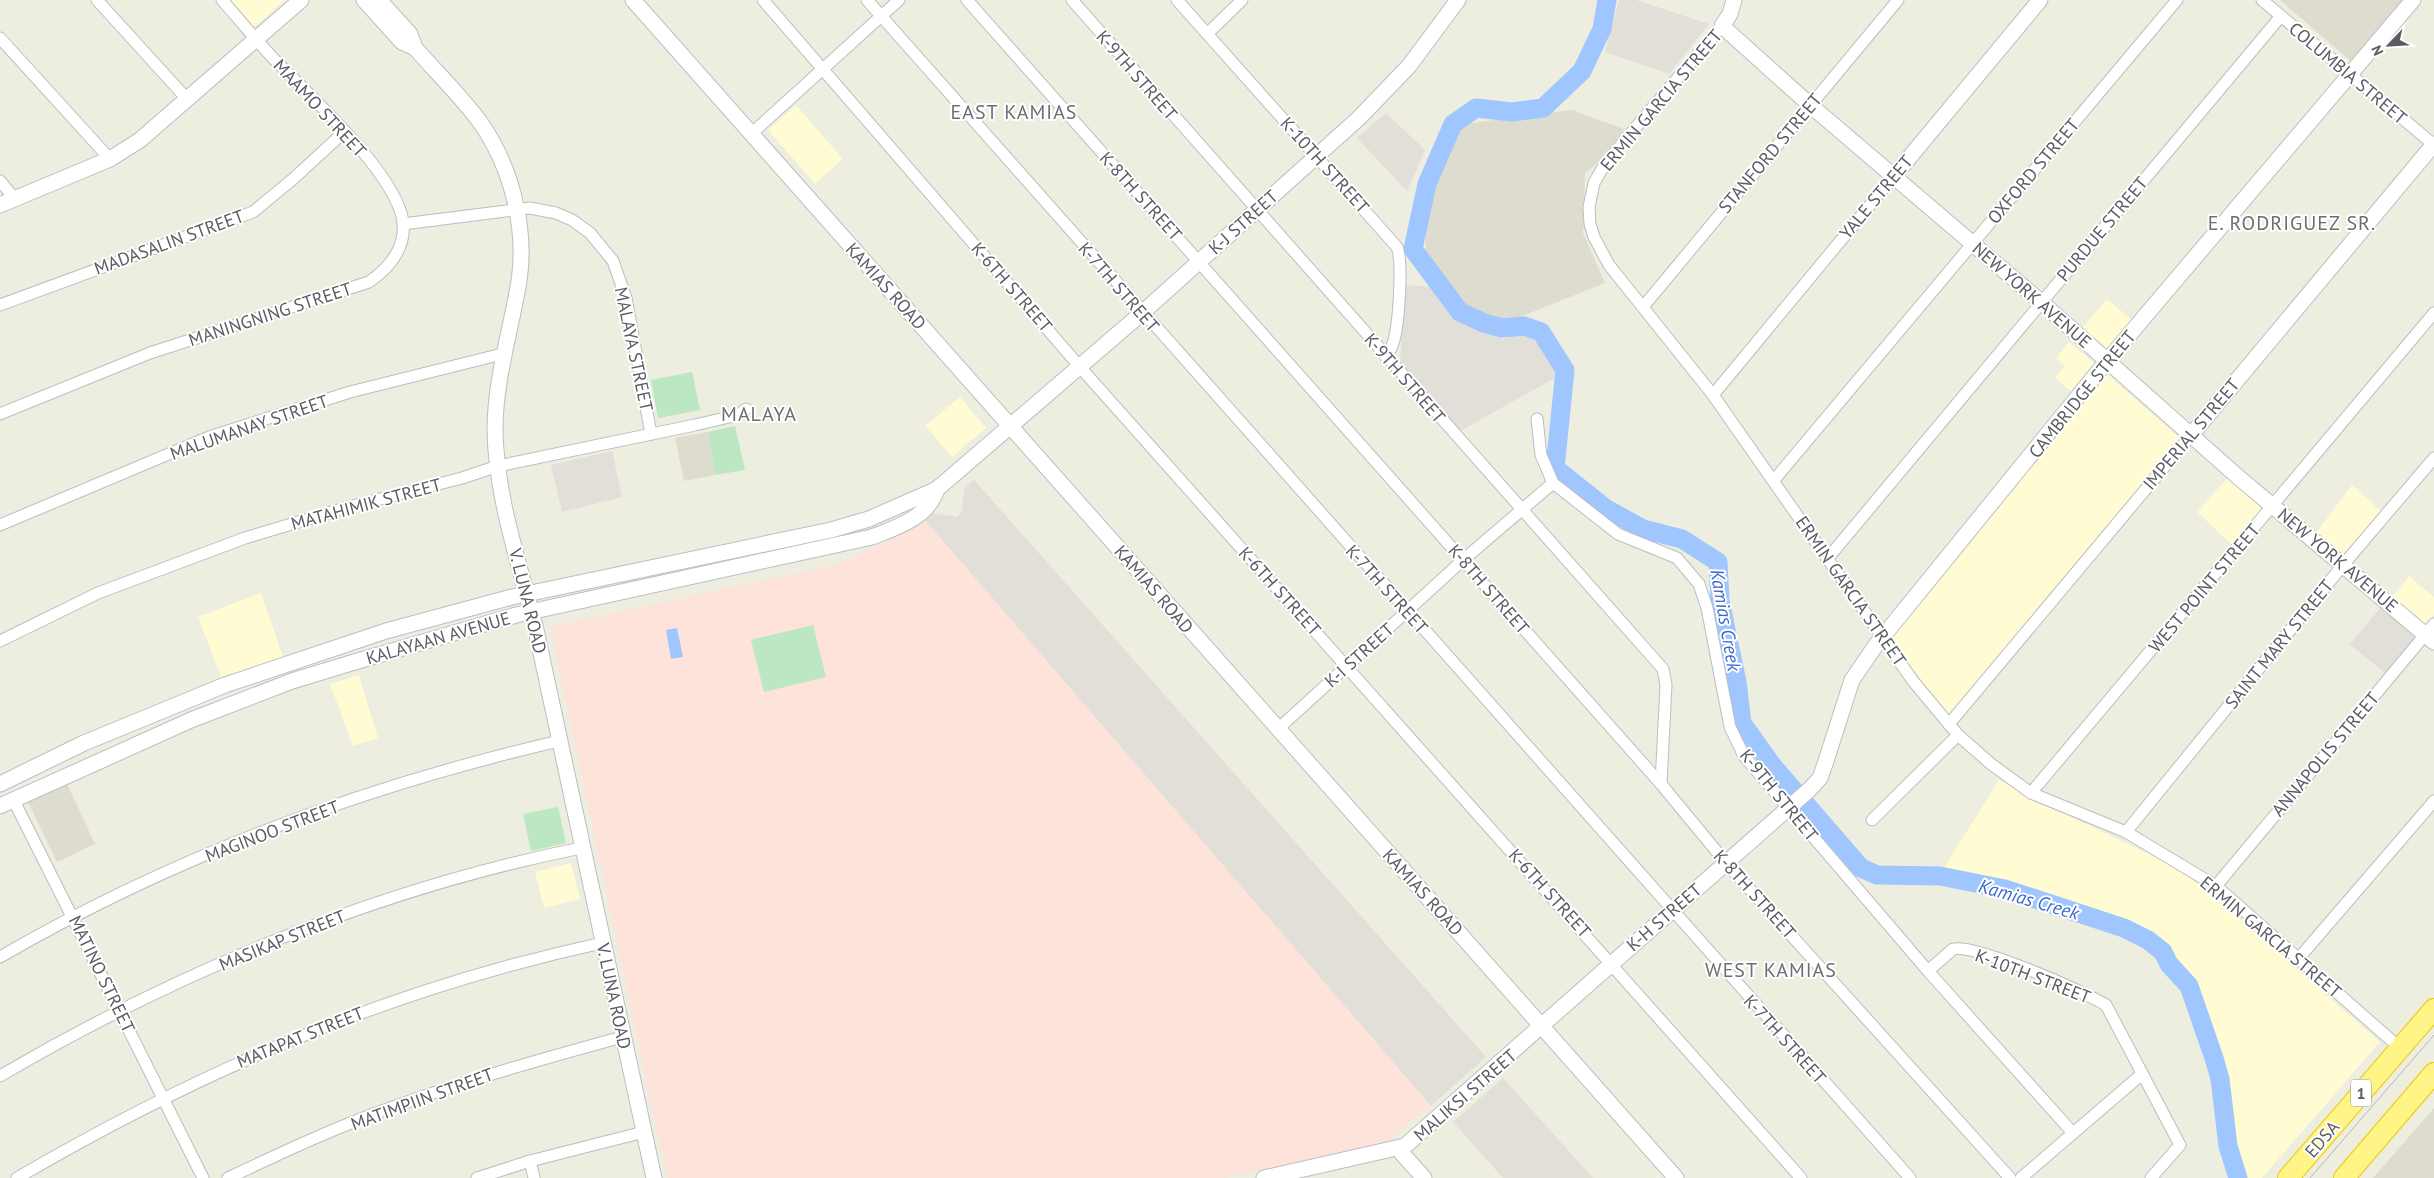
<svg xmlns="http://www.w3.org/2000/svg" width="2434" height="1178" font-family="'PT Sans',sans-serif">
<rect width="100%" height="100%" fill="#edede0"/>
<g fill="#fffcd4">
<path d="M231,0h54l-31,27z"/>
<path d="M796,105l47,54 -28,25 -47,-54z"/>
<path d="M2107,299l25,21 -25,29 -25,-21z"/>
<path d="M2069,342l25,21 -23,28 -16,-13 10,-12 -9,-8z"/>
<path d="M2107,374l75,66 -232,278 -61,-81z"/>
<path d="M960,397l26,31 -34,29 -27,-31z"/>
<path d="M2228,477l35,32 -30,37 -36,-34z"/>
<path d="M2352,485l29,26 -36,45 -29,-23z"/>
<path d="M2409,576l25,21v18l-9,11 -33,-29z"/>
<path d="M261,593l22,64 -61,23 -24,-63z"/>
<path d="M359,675l19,63 -25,8 -23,-62z"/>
<path d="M1999,780l76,39 93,44 38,26 174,153 -118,136h-20l-3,-3 -4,-12 -13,-89 -27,-87 -30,-36 -39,-25 -84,-29 -80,-21 -22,-2z"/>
<path d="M571,863l9,36 -36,9 -9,-36z"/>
</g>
<g fill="#e1dfd8">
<path d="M1619,0h17l73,24 -40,50 -64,-22z"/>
<path d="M1386,113l39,37 -18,41 -50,-53z"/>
<path d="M1405,285l25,2 35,33 38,19 18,-7 28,19 11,24 -100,56 -60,-68z"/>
<path d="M612,451l10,46 -60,15 -11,-47z"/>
<path d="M974,480l512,577 -55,49 -507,-587 8,-6 25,4 5,-5 2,-23z"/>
<path d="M2383,605l36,30 -33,39 -36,-30z"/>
<path d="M1503,1078l90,100h-90l-50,-56z"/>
</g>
<g fill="#dddccf">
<path d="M2280,0h124l-51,63z"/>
<path d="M1572,110l52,19 -18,27 -21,17 -2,60 22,50 -98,39 -29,-3 -17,-11 -34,-45 -3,-43 32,-95z"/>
<path d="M708,432l7,43 -31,6 -9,-43z"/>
<path d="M67,784l28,60 -38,18 -29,-60z"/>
<path d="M2434,1108v70h-61z"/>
</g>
<path fill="#fde3da" d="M924,519l507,587 -36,28v7l-172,37h-556l-117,-551 289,-63 49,-23z"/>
<g fill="#bbe7c2">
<path d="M692,372l8,38 -42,8 -7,-38z"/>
<path d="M735,426l10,44 -30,5 -7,-43z"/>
<path d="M813,625l13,52 -62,15 -13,-52z"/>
<path d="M558,807l8,36 -35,8 -8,-37z"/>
</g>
<path fill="#9fc6ff" d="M677,628l6,29 -12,2 -5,-29z"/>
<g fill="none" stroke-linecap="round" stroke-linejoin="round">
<path stroke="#9fc6ff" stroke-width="19" d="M1607,0l-5,29 -20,42 -39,37 -31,4 -36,-4 -23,16 -26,60 -14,65 47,63 24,11 18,5 22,-2 17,6 24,38 -10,98 50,40 38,21 39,10 36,23 2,39 17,81 5,41 30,42 89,103 16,7 63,1 65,13 119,39 24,12 15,12 6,12 20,22 25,72 6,21 8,67 10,32"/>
<g stroke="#bbbdc3" stroke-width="13">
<g id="street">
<path d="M97,0l90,99"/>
<path d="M763,0l317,367 721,811"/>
<path d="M867,0l1043,1178"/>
<path d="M967,0l694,784 66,80 283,314"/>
<path d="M1072,0l591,669 3,16 -5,99"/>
<path d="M1177,0l220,247c6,15 2,83 -5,99 -1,4 -4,7 -7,10"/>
<path d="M2262,0l172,145"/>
<path d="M1722,26l-98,115 -22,28 -8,14 -5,24 1,17 4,13 15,28 104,130 200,286 45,54 33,29 40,29 95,39 90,54 184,162"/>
<path d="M1207,34l35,-34"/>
<path d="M0,38l110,121"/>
<path d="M751,134l148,-134"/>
<path d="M0,181l15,18"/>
<path d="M403,224l127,-16 26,5 16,7 18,13 23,28 13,37 25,136"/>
<path d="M0,305l253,-93 40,-33 51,-47"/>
<path d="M1643,307l255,-307"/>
<path d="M1713,395l181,-219"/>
<path d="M0,414l150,-61 219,-71c20,-14 37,-34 34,-60 -6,-48 -95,-128 -131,-165 -17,-18 -33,-38 -50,-57"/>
<path d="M1537,419l4,36 12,28 65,51 59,24 22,26 8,24 23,119 14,29 184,215 145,162"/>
<path d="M1774,480l403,-480"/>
<path d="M0,525l209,-88 141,-45 156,-39"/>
<path d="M1828,558l453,-542"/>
<path d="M0,641l98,-48 147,-55 100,-30 117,-30 36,-12 197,-41 43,-10 8,-6"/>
<path d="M1949,724l243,-290"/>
<path d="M1278,729l185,-169 90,-77"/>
<path d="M2031,793l403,-480"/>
<path d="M13,799l190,379"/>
<path d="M1872,820l86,-85"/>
<path d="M2126,832l217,-267 91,-107"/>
<path d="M2216,886l218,-262"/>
<path d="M0,957c173,-100 365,-171 559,-216"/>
<path d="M2299,958l135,-157"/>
<path d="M1928,971l25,-22c23,-5 130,42 153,56l74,140 -29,33"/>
<path d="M0,1076c179,-105 377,-187 581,-228"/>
<path d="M530,1161l4,17"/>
<path d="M17,1178c187,-109 373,-189 585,-235"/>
<path d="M228,1178c55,-26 110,-52 168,-72 74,-27 150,-48 226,-69"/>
<path d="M477,1178l53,-17 114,-29"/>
<path d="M2021,1178l121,-104"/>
</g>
</g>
<g stroke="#bbbec5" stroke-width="17">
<g id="secondary">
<path d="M364,0l38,42 13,6c21,24 46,48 65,74 31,44 47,105 39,159 -8,49 -24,98 -24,149 1,68 25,135 41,200l118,548"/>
<path d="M379,0l31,34 5,14"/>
<path d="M633,0l1043,1178"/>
<path d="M1734,0l-4,14 -8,12 88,79 231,197 196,174 197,166"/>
<path d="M1894,176l146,-176"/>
<path d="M0,205l110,-46 30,-19 161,-140"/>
<path d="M2192,434l242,-290"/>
<path d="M0,784l84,-41 141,-58 161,-54 126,-34 319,-67 38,-11 68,-30 205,-176 217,-195 50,-52 49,-66"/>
<path d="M0,806l191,-86 101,-39 59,-18 165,-48 356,-78c25,-10 56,-19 65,-48"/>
<path d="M1398,1149l26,29"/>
<path d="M1264,1178l141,-32 405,-357 10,-11 5,-14 27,-84 24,-35 231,-284 306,-361"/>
</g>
</g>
<g stroke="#eec900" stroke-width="22">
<g id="highway">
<path d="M2288,1178l146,-169"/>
<path d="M2344,1178l90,-105"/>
</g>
</g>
<use href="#street" stroke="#fff" stroke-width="11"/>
<use href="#secondary" stroke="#fff" stroke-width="15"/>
<use href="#highway" stroke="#fff486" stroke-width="20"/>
<path stroke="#b6b7b7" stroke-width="1" d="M2310,1178l124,-143"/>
</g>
<g text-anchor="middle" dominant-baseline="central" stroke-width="4" stroke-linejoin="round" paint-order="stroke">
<rect fill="#fff" stroke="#8b8d92" stroke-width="1" x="2351" y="1079.5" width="20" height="27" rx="4"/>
<g font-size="16" font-weight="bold" fill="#595c63">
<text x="2361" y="1093">1</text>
</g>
<g font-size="18" fill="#595c63" stroke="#fff">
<text transform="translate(2348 73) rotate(40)">COLUMBIA STREET</text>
<text transform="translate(1137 75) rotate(49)">K-9TH STREET</text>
<text transform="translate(1661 100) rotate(-50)">ERMIN GARCIA STREET</text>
<text transform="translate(320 108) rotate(47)">MAAMO STREET</text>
<text transform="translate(1770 153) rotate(-50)">STANFORD STREET</text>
<text transform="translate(1325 165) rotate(48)">K-10TH STREET</text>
<text transform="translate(2033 171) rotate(-50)">OXFORD STREET</text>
<text transform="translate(1141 196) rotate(48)">K-8TH STREET</text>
<text transform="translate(1876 197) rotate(-50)">YALE STREET</text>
<text transform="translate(1243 222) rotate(-42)">K-J STREET</text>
<text transform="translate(2102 229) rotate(-50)">PURDUE STREET</text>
<text transform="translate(169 242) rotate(-20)">MADASALIN STREET</text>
<text transform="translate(886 286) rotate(48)">KAMIAS ROAD</text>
<text transform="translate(1012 287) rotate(49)">K-6TH STREET</text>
<text transform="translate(1119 287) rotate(49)">K-7TH STREET</text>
<text transform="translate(2032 295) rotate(41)">NEW YORK AVENUE</text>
<text transform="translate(270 314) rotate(-18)">MANINGNING STREET</text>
<text transform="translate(634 349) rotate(78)">MALAYA STREET</text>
<text transform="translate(1405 378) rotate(49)">K-9TH STREET</text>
<text transform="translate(2082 394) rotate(-51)">CAMBRIDGE STREET</text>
<text transform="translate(249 427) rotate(-19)">MALUMANAY STREET</text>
<text transform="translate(2191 434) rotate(-50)">IMPERIAL STREET</text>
<text transform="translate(366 504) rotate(-15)">MATAHIMIK STREET</text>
<text transform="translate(2338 560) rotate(40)">NEW YORK AVENUE</text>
<text transform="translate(2204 588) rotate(-50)">WEST POINT STREET</text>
<text transform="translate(1154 589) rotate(49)">KAMIAS ROAD</text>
<text transform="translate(1387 589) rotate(48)">K-7TH STREET</text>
<text transform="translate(1489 589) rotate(49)">K-8TH STREET</text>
<text transform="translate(1280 591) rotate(48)">K-6TH STREET</text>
<text transform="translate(1851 591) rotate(55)">ERMIN GARCIA STREET</text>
<text transform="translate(528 601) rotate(76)">V. LUNA ROAD</text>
<text transform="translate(438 638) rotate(-16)">KALAYAAN AVENUE</text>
<text transform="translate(2279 644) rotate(-51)">SAINT MARY STREET</text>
<text transform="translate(1359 655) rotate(-42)">K-I STREET</text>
<text transform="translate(2325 754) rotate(-50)">ANNAPOLIS STREET</text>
<text transform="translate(1779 795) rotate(51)">K-9TH STREET</text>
<text transform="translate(272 831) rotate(-21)">MAGINOO STREET</text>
<text transform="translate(1423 892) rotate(48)">KAMIAS ROAD</text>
<text transform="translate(1550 893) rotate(48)">K-6TH STREET</text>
<text transform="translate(1755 894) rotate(48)">K-8TH STREET</text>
<text transform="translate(1664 917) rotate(-41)">K-H STREET</text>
<text transform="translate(2271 937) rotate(40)">ERMIN GARCIA STREET</text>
<text transform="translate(282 940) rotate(-22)">MASIKAP STREET</text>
<text transform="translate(102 974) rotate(64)">MATINO STREET</text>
<text transform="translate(2033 976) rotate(21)">K-10TH STREET</text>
<text transform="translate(614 996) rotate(78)">V. LUNA ROAD</text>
<text transform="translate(300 1037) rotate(-22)">MATAPAT STREET</text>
<text transform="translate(1785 1039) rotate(48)">K-7TH STREET</text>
<text transform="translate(1465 1095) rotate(-41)">MALIKSI STREET</text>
<text transform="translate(422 1099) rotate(-20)">MATIMPIIN STREET</text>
<text transform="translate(2322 1139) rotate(-49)">EDSA</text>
</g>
<g font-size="19" font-style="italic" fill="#3a69ca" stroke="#fff">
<text transform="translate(1726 620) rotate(80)">Kamias Creek</text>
<text transform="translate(2029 899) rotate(16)">Kamias Creek</text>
</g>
<g font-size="20" letter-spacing="1" fill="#6a6e75" stroke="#fff">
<text x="1014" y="112">EAST KAMIAS</text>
<text x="2292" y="223">E. RODRIGUEZ SR.</text>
<text x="759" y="414">MALAYA</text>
<text x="1771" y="970">WEST KAMIAS</text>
</g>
</g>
<g transform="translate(2389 45) rotate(245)" stroke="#ffffff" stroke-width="4" paint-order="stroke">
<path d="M0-4L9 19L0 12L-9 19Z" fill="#595c63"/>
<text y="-8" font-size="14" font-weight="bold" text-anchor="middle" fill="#595c63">N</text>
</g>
</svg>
